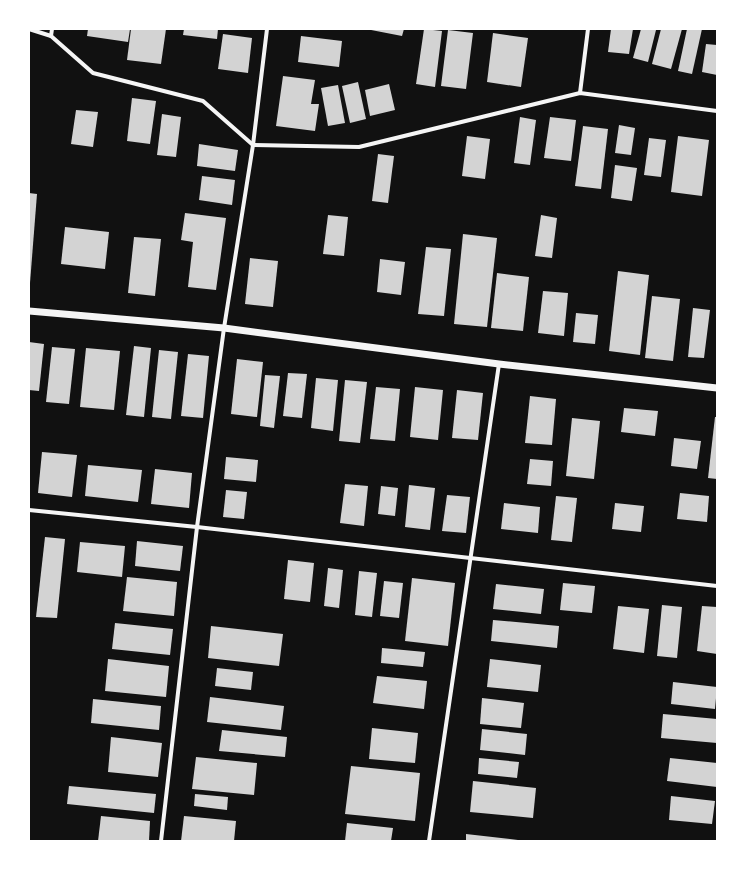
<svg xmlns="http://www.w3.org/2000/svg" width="746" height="870" font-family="'Playfair Display',serif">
<rect width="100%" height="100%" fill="#111"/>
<g fill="#d3d3d3">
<path d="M88,29h42l-2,13 -41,-6z"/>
<path d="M131,29h35l-5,35 -34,-4z"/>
<path d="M184,29h34l-1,10 -34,-4z"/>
<path d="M366,29h38l-2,7z"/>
<path d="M424,29l18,2 -7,56 -19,-3z"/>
<path d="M611,29h22l-4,25 -21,-2z"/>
<path d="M641,29l15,1 -8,32 -15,-4z"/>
<path d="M661,29h21l-11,40 -19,-5z"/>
<path d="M687,29h15l-10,45 -14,-3z"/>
<path d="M448,30l25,3 -7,56 -25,-3z"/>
<path d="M493,33l35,5 -7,49 -34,-5z"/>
<path d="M223,34l29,4 -4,35 -30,-4z"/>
<path d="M301,36l41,5 -3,26 -41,-5z"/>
<path d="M706,44l11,1v30l-15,-3z"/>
<path d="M283,76l32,4 -4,24h8l-4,27 -39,-5z"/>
<path d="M358,82l8,37 -16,4 -8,-37z"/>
<path d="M389,84l6,26 -25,6 -5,-26z"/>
<path d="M338,85l7,38 -17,3 -7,-38z"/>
<path d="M132,98l24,3 -6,43 -23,-3z"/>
<path d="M76,110l22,2 -5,35 -22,-3z"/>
<path d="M162,114l19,3 -5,40 -19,-2z"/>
<path d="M520,117l16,3 -6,45 -16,-2z"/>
<path d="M550,117l26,3 -5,41 -27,-3z"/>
<path d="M619,125l16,3 -4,27 -16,-2z"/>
<path d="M583,126l25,3 -7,60 -26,-3z"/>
<path d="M467,136l23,3 -5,40 -23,-3z"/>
<path d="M678,136l31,4 -7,56 -31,-4z"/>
<path d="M649,138l17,2 -5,37 -17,-2z"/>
<path d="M199,144l39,6 -3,21 -38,-5z"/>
<path d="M378,154l16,2 -6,47 -16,-2z"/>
<path d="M615,165l22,3 -5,33 -21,-3z"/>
<path d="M202,176l33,4 -3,25 -33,-5z"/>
<path d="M29,193l8,1 -7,89h-1z"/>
<path d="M185,213l41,5 -10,72 -28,-3 5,-45 -12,-2z"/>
<path d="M328,215l20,2 -4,39 -21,-2z"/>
<path d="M541,215l16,3 -5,40 -17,-2z"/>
<path d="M65,227l44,5 -4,37 -44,-5z"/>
<path d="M463,234l34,4 -10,89 -33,-3z"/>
<path d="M134,237l27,2 -6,57 -27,-3z"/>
<path d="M426,247l25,2 -7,67 -26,-2z"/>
<path d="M250,258l28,3 -5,46 -28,-3z"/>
<path d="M380,259l25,3 -4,33 -24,-3z"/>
<path d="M618,271l31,4 -9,80 -31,-4z"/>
<path d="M497,273l32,4 -6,54 -32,-3z"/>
<path d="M543,291l25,2 -4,43 -26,-3z"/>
<path d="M652,296l28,3 -7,62 -28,-3z"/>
<path d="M693,308l17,2 -6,48 -16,-1z"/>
<path d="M576,313l22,2 -3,29 -22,-2z"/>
<path d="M29,342l15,2 -5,47 -10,-1z"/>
<path d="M134,346l17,2 -7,69 -18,-2z"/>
<path d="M52,347l23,2 -6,55 -23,-2z"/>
<path d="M86,348l34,3 -6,59 -34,-3z"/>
<path d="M159,350l19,2 -7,67 -19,-2z"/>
<path d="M188,354l21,2 -6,62 -22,-2z"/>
<path d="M237,359l26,3 -6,55 -26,-3z"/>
<path d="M288,373l19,1 -5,44 -19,-2z"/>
<path d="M265,375l15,1 -6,52 -14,-2z"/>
<path d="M316,378l22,2 -5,51 -22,-3z"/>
<path d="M345,380l22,2 -7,61 -21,-2z"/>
<path d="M376,387l24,2 -5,52 -25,-2z"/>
<path d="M415,387l28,3 -5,50 -28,-3z"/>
<path d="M457,390l26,3 -5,47 -26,-2z"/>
<path d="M530,396l26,3 -4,46 -27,-2z"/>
<path d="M624,408l34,3 -3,25 -34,-4z"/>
<path d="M715,417h2v62l-9,-1z"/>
<path d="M572,418l28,3 -6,58 -28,-3z"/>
<path d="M674,438l27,3 -4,28 -26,-3z"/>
<path d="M42,452l35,3 -5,42 -34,-4z"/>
<path d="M226,457l32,3 -2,22 -32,-3z"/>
<path d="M530,459l23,2 -2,25 -24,-2z"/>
<path d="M88,465l54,5 -4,32 -53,-6z"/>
<path d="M155,469l37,4 -3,35 -38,-4z"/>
<path d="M345,484l23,2 -4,40 -24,-3z"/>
<path d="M409,485l26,3 -5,42 -25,-3z"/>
<path d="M381,486l17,2 -3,28 -17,-2z"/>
<path d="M226,490l21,2 -3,27 -21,-2z"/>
<path d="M680,493l29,3 -2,26 -30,-3z"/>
<path d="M447,495l23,2 -4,36 -24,-2z"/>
<path d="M556,496l21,2 -5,44 -21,-2z"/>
<path d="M504,503l36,4 -2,26 -37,-4z"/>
<path d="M615,503l29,3 -3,26 -29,-3z"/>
<path d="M45,537l20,2 -8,79 -21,-1z"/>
<path d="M137,541l46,5 -3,25 -45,-5z"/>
<path d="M80,542l45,4 -3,31 -45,-5z"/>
<path d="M288,560l26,3 -4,39 -26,-3z"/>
<path d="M328,568l15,2 -4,38 -15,-2z"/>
<path d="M359,571l18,2 -5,44 -17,-2z"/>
<path d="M127,577l50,5 -3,34 -51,-5z"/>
<path d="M412,578l43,5 -7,63 -43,-5z"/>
<path d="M384,581l19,2 -4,35 -19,-2z"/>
<path d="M563,583l32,3 -3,27 -32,-3z"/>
<path d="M496,584l48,5 -3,25 -48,-5z"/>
<path d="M662,605l20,2 -5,51 -20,-2z"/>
<path d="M618,606l31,3 -5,44 -31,-4z"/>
<path d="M702,606l15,1v47l-20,-3z"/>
<path d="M493,620l66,6 -2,22 -66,-7z"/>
<path d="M115,623l58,6 -3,26 -58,-6z"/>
<path d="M211,626l72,8 -4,32 -71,-8z"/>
<path d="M382,648l43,4 -2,15 -42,-4z"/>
<path d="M108,659l61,7 -3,31 -61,-6z"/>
<path d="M490,659l51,6 -3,27 -51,-5z"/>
<path d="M217,668l36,4 -2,18 -36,-4z"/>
<path d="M377,676l50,5 -3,28 -51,-6z"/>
<path d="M673,682l44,5 -2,22 -44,-5z"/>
<path d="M210,697l74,9 -3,24 -74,-8z"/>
<path d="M482,698l42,5 -3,25 -41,-4z"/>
<path d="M93,699l68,7 -2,24 -68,-7z"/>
<path d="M663,714l54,5v24l-56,-5z"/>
<path d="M372,728l46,5 -3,30 -46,-4z"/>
<path d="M482,729l45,5 -2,21 -45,-5z"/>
<path d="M222,730l65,7 -2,20 -66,-6z"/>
<path d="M111,737l51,6 -4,34 -50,-5z"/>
<path d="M196,757l61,6 -3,32 -62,-6z"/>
<path d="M479,758l40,4 -2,16 -39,-4z"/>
<path d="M670,758l47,5v24l-50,-6z"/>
<path d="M351,766l69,7 -5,48 -70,-7z"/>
<path d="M473,781l63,7 -3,30 -63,-6z"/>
<path d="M69,786l87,8 -2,19 -87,-9z"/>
<path d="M195,794l33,3 -1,13 -33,-4z"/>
<path d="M671,796l44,5 -3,23 -43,-4z"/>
<path d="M101,816l49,5 -1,20h-51z"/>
<path d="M184,816l52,5 -2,20h-53z"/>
<path d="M347,823l46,5 -2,13h-46z"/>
<path d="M466,834l52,6 -1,1h-51z"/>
</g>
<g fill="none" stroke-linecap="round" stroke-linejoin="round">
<g stroke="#f5f5f5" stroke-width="4">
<path d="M29,29l22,7 42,37 110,28 50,44 106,2 221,-54 137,18"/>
<path d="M51,36l1,-7"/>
<path d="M580,93l8,-64"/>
<path d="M29,510l168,17 520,59"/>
<path d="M161,841l36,-314 27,-199 29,-183 14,-116"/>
<path d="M429,841l70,-477"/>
</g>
<path stroke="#f5f5f5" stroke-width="7" d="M29,311l195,17 275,36 218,24"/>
</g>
<rect width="746" height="870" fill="none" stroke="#ffffff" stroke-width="60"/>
</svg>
